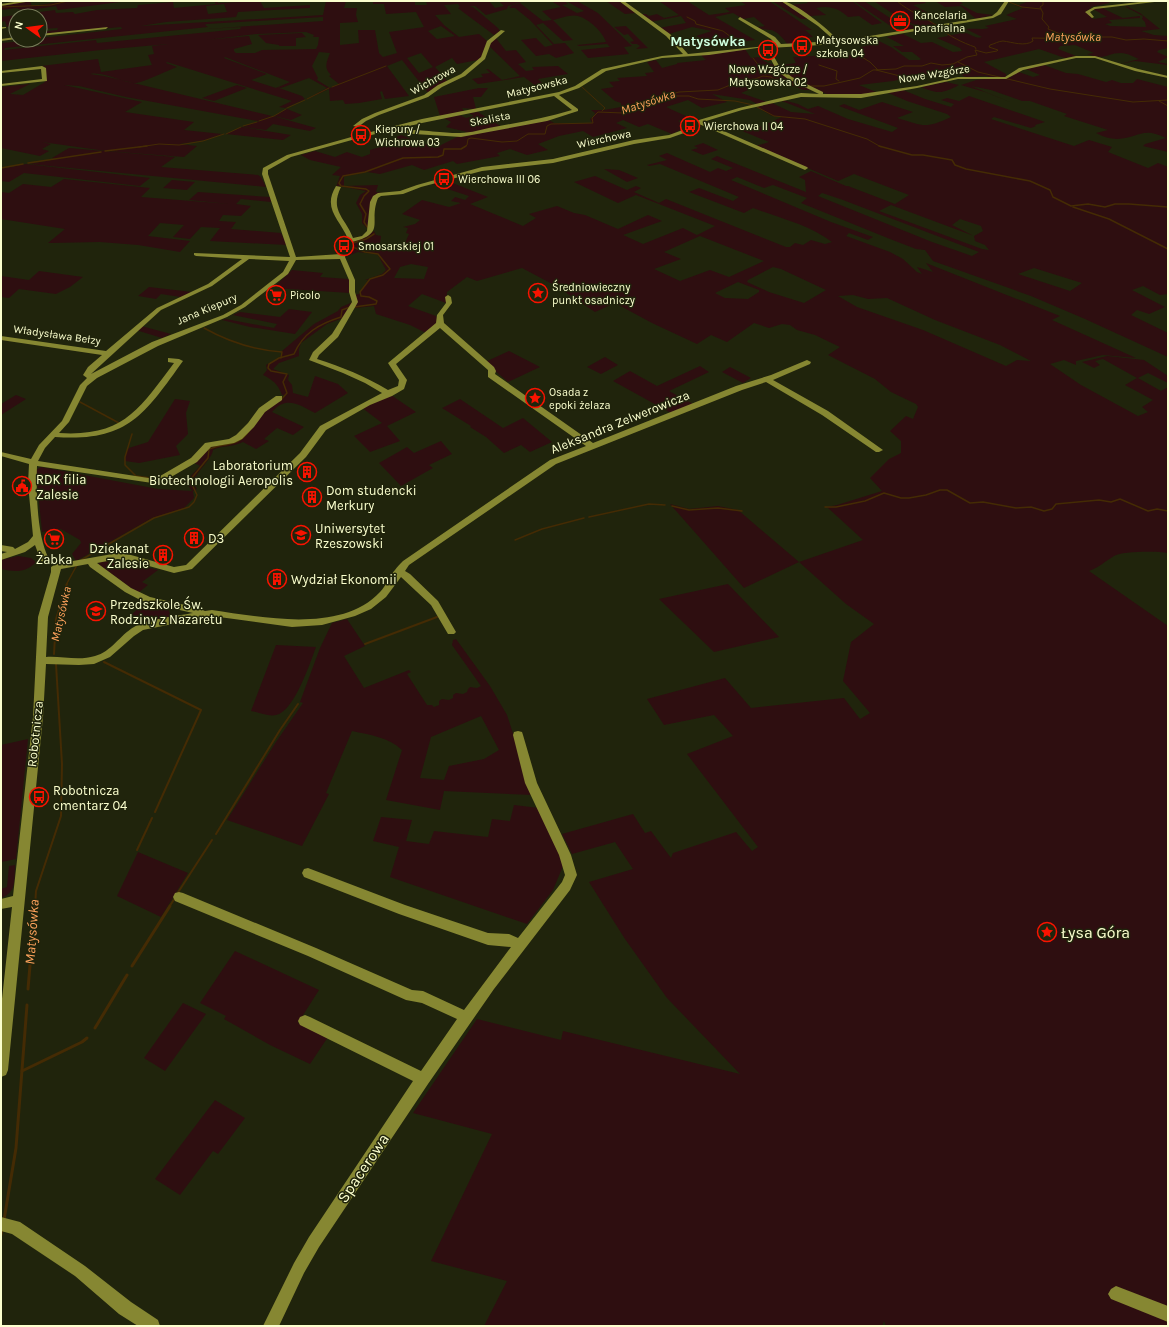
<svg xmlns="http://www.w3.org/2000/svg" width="1169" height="1327" font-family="Karla,sans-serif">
<rect width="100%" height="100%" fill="#20240c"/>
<g fill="#2e0e10" fill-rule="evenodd">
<path d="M30,1l2,5 33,-5h63l-70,9 -2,-4 -31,5 -9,-3 -15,2 1,-5z"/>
<path d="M214,1h3l1,2 42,-2 4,7 46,-3v3l-72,4 -2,5 -70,5 -26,4 183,-11 3,-14h20l-2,7h13l-1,7 2,7 -18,1v22l19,-2 -1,-13h17l4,23 4,4 14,-4 -8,-21 35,-5 -8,-15 -30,2 -2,-10h-11v-3h42v4h12l-1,-4h63l6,7 9,-2 -5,-5h26l-17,5 -1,3 -21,6 -11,-9h-6l4,1 25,21 2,3 -6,4 -31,-23 -5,-4 2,-1 -2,-3 -14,1 7,9 -16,1 9,10 15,12 20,-3 8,7 -7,20 -2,-1 -21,4 -5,-6 -17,9 13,15 -19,12 -27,-34 -15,6 22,30 -24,3 -3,-8 -2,1 2,7 -23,4 -14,1 -2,-4 -13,1 -1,-12 -22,10 20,-11 -18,-10 -28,10 -5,-1 26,9 3,3 -20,9 -6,-1 13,-6 -125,-39 -1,1 11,4c-11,4 -30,14 -41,16 -12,1 -31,-12 -46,-9l14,2 168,40 -14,5 -132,-24 -47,-11 -15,-1 78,17 -17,10 69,10 -10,8 38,4 -18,6 -24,4 17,2 -13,11 -78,-6 -64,-9 9,2 -9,5 7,2 -9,5 -39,-8v-61l29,-3 -20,10 13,1 22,-13v-15l-4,-1 57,-7 3,13 51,-7 -4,-10 6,-1 -2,-8 16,-2 -67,6 -100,11v-18l39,-3v-2l82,-9 -1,-2 -79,7 -1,-2 16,-2 1,-2 -15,1 -1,-3h-2v-2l2,-1h-2v-7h-24v10l-9,1 -2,-6 -4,1v-5l54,-7 1,3 17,-1 2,2 22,-4 40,-2 1,-3 35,-3 1,6 42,-4zM224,4l3,8 -19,2 -2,-8zM323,17v4l-116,8 34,-2 -1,2 -143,14 -1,-3 -92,10 1,-2 203,-21 -3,-2 2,-1zM441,26l14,10 -18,3 -9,-8zM306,32l8,3 -1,2h6l-1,8 -2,4 -54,1 -7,3h-19l-2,-2v-2l18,-5 -3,-8 -43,4 51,-6zM319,52l11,1c-3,9 -7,14 1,22l-2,1 10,8 -9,4 -13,-8 1,-2 -6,-12zM421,53l12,14 -14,6 -12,-15zM224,58l1,-1 65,25 -14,6 -25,-8 16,-6z"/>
<path d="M551,1h13l4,3 -6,1 15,8 7,-2 -18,-10h11l21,12 34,33 -8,1 5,7 -41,4 -7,-8 29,-3 -3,-3 -28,2 -2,-1 29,-3c-3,-10 -17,-23 -28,-26 -6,-2 -18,2 -25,4l20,20 -10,1 -20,-18 -7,2 18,19 11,-1 9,10 -18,5 -7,-4 -13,2 -15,-16 15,-2 9,9 8,-2 -23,-25 -15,-12h-6l3,-3 8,-2 23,18 9,-1 -10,-9 19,-4z"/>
<path d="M606,1h13l17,12 -11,1z"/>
<path d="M659,1h28l22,14 21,-3 -5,-4 21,-3 -6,-4h29l43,29h-7l8,7 -19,1 5,6 -11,1c-4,-6 -11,-14 -17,-15 -6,-1 -9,0 -13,-3l7,-1 -11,-9 -11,2 -10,-6 -18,4 40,23 -31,4 -18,4 -11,-5 11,-2 -10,-5 16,-5 -20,-4 -23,7 -10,-6 27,-5 -5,-7 -31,6 -9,-8h5l3,2 8,-2 7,4 15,-3z"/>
<path d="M772,1h10l28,18h-9z"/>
<path d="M805,1h47l30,22 -10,2 -13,-9 -11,1c-9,-9 -19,-12 -32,-9l10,7 -16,1 -19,-11 17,-2z"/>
<path d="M864,1l34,22 8,-1 14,7 -22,2 -43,-29z"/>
<path d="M874,1h50l2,2 -13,2 23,12 -9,2 10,6 -15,3 -23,-10z"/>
<path d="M935,1h25l3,3h-4l18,9 16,2 -17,4 -15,-13 -16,1z"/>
<path d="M1029,1h77l4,2 -20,4 2,1 -6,3 7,8 14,-2 -14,-8 9,-1 21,10 17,-2v2l-31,2 3,3 -7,1 5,2 36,1 -1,-5 -3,-3 1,-3 -17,-9v-1l14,7 20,16 -19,2 13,4 14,1v12l-9,2 -2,2 11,5 -10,5 10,2v1l-33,-4 -15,3 19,-5c-5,-2 -12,-6 -18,-6 -15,0 -15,8 -34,1l7,-1 -19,-8 -15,1 -2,3 18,7 -11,2 -26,-9 -55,13 22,12v2l5,1 5,-6 17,6 7,-2 -14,-6 18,-4 22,8 12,1 28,8 6,-2 9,3h12l4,-4 31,8v65l-25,-6 2,-2 21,-6c-24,-12 -27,0 -49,1 -6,0 -16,-3 -21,-6l12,-3 -44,-14 3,-2 -37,-13h-8l-31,-11 -20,-4 39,16 -25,-10 -24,-7 15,-5 16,-2 -6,-2 -20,1 -9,-4h-8l-10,2 -13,-1 -33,7 -34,4 17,7 -14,3 -35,-1 -10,-4h-13l-16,-6 -37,-1 2,5 -12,5 26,9 -10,2 -7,-4 -38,-6 15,8 -25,6 -14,-8 -22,7 22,10 -10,4 10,5 -16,8 -24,-10 -9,3 -16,-7 -7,3 11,5 -34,9 -10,-6 -24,5 -21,8 10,6 -21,5 -17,-6 -13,4 3,3 -43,8 -4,-3 -29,9 -12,-5 -32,9 -13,-2 -21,4 -2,1v9l34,-1 -2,7 8,1 -8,3 -7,34 -7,-7v-9l-6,-11 4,-8 6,-4 -27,-5 -3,1 4,-11 -8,-1 9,-8 -31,-7 -9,-5 14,-4 20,6 12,-5 15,5 8,-3v-4l24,-7 8,3 4,-3 -12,-5 7,-3 34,13 32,-16 -21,-5 5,-5 -7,-4 15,-3 7,3 8,-2 -5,-3 9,-1 24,15 45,-8 7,4h38l-2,-4 4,-3 1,-3 -4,-3h-12h25l17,-3v-4l-6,-2 -14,-12 13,-2 -5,-5 11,-1 -3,-3 30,-2 -2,-3 9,-1 -7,-10 9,-2 6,8 15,-4v-1l29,-3 -5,-5 44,-6 6,9 8,-1c12,11 21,8 37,6l-3,-6 39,-2 -5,-4 11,-1 7,6 13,-2 -4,-3 10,-1 -4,-3 7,-1 -8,-5 16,-2 16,8 18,13h10l2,-1 -9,-7h-10l-9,-6h11l-17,-9 16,-3 18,9 11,-1 21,10 9,-1 -2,-3 -23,-10 11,-2 -1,-2c8,3 12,-2 19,-1 7,2 9,6 16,4l-16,-8c9,-1 14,1 23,-1l-4,-2 32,-7 -11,-4 17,-7 -8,-3h4z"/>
<path d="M626,26l22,22 -12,1 4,-3 -3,-2h-5l-2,-2 4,-1 -6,-7 -4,1 -10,-8z"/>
<path d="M302,33l4,4 -10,1v8h-17v-1l-13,-2 -8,-8z"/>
<path d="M495,37l11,14 10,-1 10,12 -8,2 8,7 8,-1 -2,-3 26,-1 10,8 -30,5 5,5 -7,2 -12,-9 -46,7 -6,-5 11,-2 -2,-3 9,-1 -4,-4h2l14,11 18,-4 -31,-30v-3z"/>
<path d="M946,82l13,3c-17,9 -21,9 -38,2z"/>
<path d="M237,85l10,3 -33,13 -12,-3z"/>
<path d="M479,88h9l-7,9h-8l3,12 -14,-1 2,3 -24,5 -6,-19z"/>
<path d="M903,90l22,9 26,8 3,-3 -13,-4 6,-2 12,3 10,-5 76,26 -10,3 1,1 -5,2 -37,-11 -3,2 83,27 15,-6 23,7 -4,5 40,16 10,-5 10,4v127l-8,1 -17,-9 -11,4 33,17 -16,7 -12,-4 -6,5 37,18v24l-83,-38 -54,-23 -98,-35 -8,-11 -9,-1 -26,-10 -89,-36 6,-5 -34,-13 -9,3 -27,-11 -6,3 100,42 42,15 -5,3 -19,-7 -3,3 44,16 13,7 14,13 5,2 -5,-7 16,5 -7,-9 134,53 -8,4 84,38 -33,-3 -27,6v4l-12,-5 -14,4 31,21 57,31 10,-4 -6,-5 11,-7 -28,-15 12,-7 -34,-19 -8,2 5,4 -6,3 -12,-6 25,-6 37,4 24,16v7l-20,-10 -10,5 23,13 7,-4v166c-11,-2 -46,-2 -54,3 -10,6 -13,10 -25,15l79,55v700h-282l-2,-5 -2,5h-398l23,-45 -76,-20 61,-127 -79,-21 64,-94 84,21 2,-9 177,43 -73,-76 -42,-59 -36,-57 44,-13 -18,-27 -43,12 -10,-20 71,-20 12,19 6,-2 20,27 2,-5 63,-21 21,25 -5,-6 6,-4 -71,-93 46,-18 -19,-21 -50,10 -17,-26 78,-21 26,30 93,-10 16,21 10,-6 -27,-32 8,-39 23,-18 -28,-20 -47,-42 -55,26 -74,-84 19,5 29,-3 20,4 61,52 64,-22 -36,-33 10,-2 45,-14 -12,-13 19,-19 12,-6v-12l-11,-10 16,-15 7,3 5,-12 -2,-3 -25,-12 -16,-13 -47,-24 12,-8 -25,-12 -18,-5 -7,-5 -8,-1 -13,4 -15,-5 -27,19 -16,-7 -14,9 -45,-21 -37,-20 -20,9 -39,-26 -34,-18 -45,13 -10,-4 -20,15 -1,11 -24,-9 -14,12 28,10 3,6 -13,11 -16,-8 -34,-11 -2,-8 -19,2 2,-5 -2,-8 4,-1 9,-14h-3l17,-6 4,-4 -8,-15 -3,-1 -17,-2 -13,5v-1l5,-14 16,-6 8,-5 2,4 5,1 -1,8 21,1 1,-2h3l4,-9 -3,-1 2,-5 -5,-1 12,-3 5,-4 -18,-6 20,-14 27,7 12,-4 -10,-2 4,-4 10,3 4,-4 -37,-12 13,-4 43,17 -18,7 53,22 13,-8 -7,-4 28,-8 17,7 11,2 33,14 30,-14 14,6 -39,14 20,9 40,-16 14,7 18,-9 -79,-31 -18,8 -44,-21 21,-6 32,14 9,-4 5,2 -7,4 25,11 7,-4 120,48h4l5,-4 8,2 8,-5 14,4 7,-2c-22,-17 -53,-24 -79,-34l-9,5 -55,-21 10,-4 34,13 6,-4 -79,-33 -11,2 -2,-1 20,-5 -8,-4 8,-3 43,19 8,-4 8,3 7,-3 -22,-9 6,-3 89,36 -1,-12 -6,-3 12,-6 35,15h2l47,18 14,-9 -55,-21 -16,7 -82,-35 13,-4 -34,-14 12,-5 10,5 25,-11 -10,-1 -15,-9 15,-4 19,9 24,2 -33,-13 1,-1 15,4 10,5 10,-3 30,13 44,13 6,-4 -59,-22 5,-2 15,6 23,-8 31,10 -16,6c27,8 28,11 54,-1l-4,-3 -40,-13 -21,-9zM822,193l21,7 136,52 -7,4 -40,-14 -114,-46zM891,205l83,31 1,5 10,4 4,5 -7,-1 -103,-38zM960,219l21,7 2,5 -9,5 -22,-11zM700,236l64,25 -35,16 -19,-7 -30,11 -26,-12 27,-10 -17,-7zM411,264l17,3 -4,12 -30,-1 6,-11zM773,267l8,2 45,21 -22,13 -35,-11 -22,-10 1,-2zM1034,268l48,15 -12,8 -52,-17zM738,282l21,8v2l-11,7 -23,-1 -10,-5zM853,295l15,4 19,-1 48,22 65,25 31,16 -14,-1 -11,6 -83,-36 -66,-23 -19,-11z"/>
<path d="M287,109l15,6 -11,5 -17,-4z"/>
<path d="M273,116l43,12 -6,3 -37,-7 -7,6 -23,-3z"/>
<path d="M242,127l49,8 -8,5 -57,-6z"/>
<path d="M703,143l15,7 -15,5 -12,-5 7,-2 -4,-2z"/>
<path d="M69,148l106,9 -14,10 97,8 3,2 5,10 -237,-23 28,-5 -5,-1z"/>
<path d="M26,164l124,14 -10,8 -116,-13 -15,9 -8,-1v-12z"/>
<path d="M604,169l15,1 19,8 -11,4z"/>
<path d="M64,179l86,9 -9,9 89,7 -41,-4 9,-8 72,5 1,5 -30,-3 -5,5 15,2 -10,10 -18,-1 -4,6 17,1 -5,7 50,4 6,12 -77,-4 10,-13 -19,-1 -11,12 -17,-2 11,-12 -24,-2 -12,13 42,5 -10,11 -42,-7 -38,-3 -49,1h-3l17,-14 -64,-10v-27l8,1 14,-9 28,3z"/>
<path d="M172,180l23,2 -8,8 -24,-2z"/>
<path d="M292,270l31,3 -3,4 29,2 1,14 -77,-5z"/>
<path d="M39,271l44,6 -13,10 -14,7 -37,-5 -10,9 -8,-1v-21l28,4z"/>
<path d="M149,287l43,5 -11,5 -20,-3 -5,5 -18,-3z"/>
<path d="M353,302l-10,16 -16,6 -26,19 -2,6v7l-20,7 -6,6 16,6 -1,5 4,5 1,8 15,4 7,-21 23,8 10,9 -33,20c-15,-8 -29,-18 -43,-1l32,15 -11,8 -16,-7 -13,11 5,2 -13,8 -13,-7c-12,6 -22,3 -30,8 -2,13 -26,26 -16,39l-4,2 1,7 -10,10 -32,10 -76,43 -4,-7 9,-11 -1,-3 -19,-11 -19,3 -6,-62 5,-3 117,22 34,2 -4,-6v-6l12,-13 -7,-4 16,-15 20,-5 34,-32 20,-12 1,-3h-2c-4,-11 -9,-15 -19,-20l4,-5 -1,-5 14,-8 2,-6 32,-27 24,-13 3,-4z"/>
<path d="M289,309l23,3 -17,22 -45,-7 -28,-7 4,-1 48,9 3,-4 -44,-9 7,-3 40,5z"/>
<path d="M141,326l30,8 -9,4 -26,-8z"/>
<path d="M509,351l31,16 -32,15 -23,-20z"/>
<path d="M605,357l13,8 -17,9 -14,-7z"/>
<path d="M700,366l9,6 -40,19 24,13 -22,9 -58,-32 17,-10 27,15z"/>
<path d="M730,367l21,11 -8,5 -21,-11z"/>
<path d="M16,395l10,4 -25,16v-11z"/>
<path d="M391,395l25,17 -29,14 13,15 -30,11 -16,-16 28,-13 -21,-16z"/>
<path d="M175,399l15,2 -4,12 2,21 -12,12 4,9 -41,8 -14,-2v-7l4,-6 19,-6z"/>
<path d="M460,399l43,29 20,-10 29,24 -22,10 -9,-7 -17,8 -18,-16 -16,-10 1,-1 -29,-18z"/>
<path d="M441,441l11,13 -23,11 4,3 -32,18 -22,-23 28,-16 7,6z"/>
<path d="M18,556l13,2 5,4c-10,11 -21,10 -35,7v-9z"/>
<path d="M118,560l40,10 -16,12 6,3 -10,8 -40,-29 3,-2z"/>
<path d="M728,584l51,53 -65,15 -55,-53z"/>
<path d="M158,605l11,2 -1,2 4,9 -28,5 -12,-9 8,-7 12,3z"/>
<path d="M347,619l18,27 -21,10 20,32 45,-18 2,2 -4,2 20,31h5l2,2 5,-2v-4l3,-2 7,1 4,-2v-3l3,-2 7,1 4,-2 1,-3 2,-2 7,1 4,-2 -29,-41 1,-5 3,-1 34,47 17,29 26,80 -89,-4 -4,19 -54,-10 16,-50c-14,-13 -32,-15 -50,-19l-26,62 3,1 -27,52 -75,-26 49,-78 27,-39 -3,-1 20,-54 12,-25zM481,716l18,34 -15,9 -35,7 -5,14 -24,-2 11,-41z"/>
<path d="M276,645l40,2c-6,16 -22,65 -40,68 -7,2 -18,-3 -25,-4z"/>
<path d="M28,739l-12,120 -15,3v-117z"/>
<path d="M514,805l25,3 12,23 12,35 -10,24 -26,34 -137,-47 9,-30 -26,-6 8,-24 31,3 -6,21 23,3 5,-13 54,6 4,-18 18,2z"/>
<path d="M138,852l50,21 -27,44 -44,-21z"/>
<path d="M15,865c-1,15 2,27 -14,33v-9l6,-2 2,-21z"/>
<path d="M235,951l84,39 -21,33 30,14 -18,27 -40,-19 -46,-26 2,-3 -26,-13z"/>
<path d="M183,1003l23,11 -41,57 -21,-13z"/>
<path d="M215,1100l30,18 -27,36 -5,-3 -33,44 -25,-16z"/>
</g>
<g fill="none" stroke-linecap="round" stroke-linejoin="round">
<g stroke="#442b04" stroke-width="1">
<path d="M897,1c12,11 27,15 40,25"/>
<path d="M1043,1v4l-3,2 3,6 -1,6 7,8 -1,2 22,9"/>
<path d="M1009,2l13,5 19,2"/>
<path d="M1,7l50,-2 17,-4"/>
<path d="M687,17l8,4 1,3 27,7 8,6 11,3"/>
<path d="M939,28c10,8 24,15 36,19l1,2"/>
<path d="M852,51l18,11 8,8"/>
<path d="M753,58l13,17"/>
<path d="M958,62l20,10 72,17 83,13 35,-2"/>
<path d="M819,65l18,6 -1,8 3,2"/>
<path d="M876,70l24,6 11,5"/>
<path d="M809,86h15l36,-8 13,-8 23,-1 8,-3h18l9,-3 11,2 11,-1 14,-7 10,-2 -2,-5 11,3 11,-2 1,-1 -9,-3 1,-2c4,-1 9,-4 13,-4 9,1 22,6 30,0l-1,-3 62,1 5,-2h13l14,3 18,-1 24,2"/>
<path d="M332,87l54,-21"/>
<path d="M582,87l23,21 -3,3"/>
<path d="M668,96h21l9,3 37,2 18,4"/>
<path d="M307,99l22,-11"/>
<path d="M1159,101l9,5"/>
<path d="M757,107l17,9 31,3 62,20 14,8"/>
<path d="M287,108l18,-8"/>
<path d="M259,121l15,-5 12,-7"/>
<path d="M243,126l14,-4"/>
<path d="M226,134l15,-7"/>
<path d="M139,147l20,-3 20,1 24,-4 21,-7"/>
<path d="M465,147l2,-2 1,-6 3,-1 31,4 15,-1 11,-7h17l2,-8 4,-2 42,-1 -1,-5 6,-6 25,1 37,-16 19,-5 39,-2 22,-9 15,-2 8,-3 8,1 5,4 27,5"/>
</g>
<g stroke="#442b04" stroke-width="1.5">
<path d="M879,146l33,9h11l29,5 3,5 11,4 64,12 20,9 3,7 18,9 17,-2 17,3 10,-3h14l39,3"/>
<path d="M105,151l42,-5"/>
<path d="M28,163l73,-11"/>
<path d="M1,168l22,-4"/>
<path d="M1073,207l36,12 59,30"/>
<path d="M368,228l-4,-6 2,-8 -6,-10 4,-8 5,-5 -3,-2 -25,-3 -2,-3 4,-7 22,-4 38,-14 35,-1 5,-2 1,-6h17l5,-3"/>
<path d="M354,307l22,-3 1,-3 -8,-4 -8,-1 -1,-4 10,-13 13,-4 7,-6 -12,-15 -13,-2 -15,-6v-2l16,-5 8,-5"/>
<path d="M204,328c23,13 51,22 78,24l-1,6"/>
<path d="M280,401l7,-8 -4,-11 4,-8 -16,-3 -3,-3 1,-4 10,-6 15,-4c9,-21 25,-30 47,-37l1,-7 8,-3"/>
<path d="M80,402l39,21"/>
<path d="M132,434l-7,23v8l11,11 22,3"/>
<path d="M164,480l26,3"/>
<path d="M672,506l17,4 29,-2 24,3"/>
<path d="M825,507h11l29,-6 19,-8 17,5h8l17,-3 14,-5h7l23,13 13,-1 33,6 15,-1 13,4 8,-2 4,-5 43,-4 12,2 9,-3 28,12 9,-2 11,2"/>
<path d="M589,517l60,-13 16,1"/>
<path d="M515,540l27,-11 42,-11"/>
<path d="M81,560l73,-42 35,-11 5,-5 3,-7 -7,-15 18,-22 1,-9c17,-7 28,-1 40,-18"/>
<path d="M66,585l11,-20"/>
</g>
<g stroke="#442b04" stroke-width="2">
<path d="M365,644l72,-27"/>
<path d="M54,654l2,-35 11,-35"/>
<path d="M104,662l97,48 -46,102"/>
<path d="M216,834l64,-104 18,-26"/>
<path d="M137,850l15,-32"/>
<path d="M177,894l35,-54"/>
<path d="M35,907l1,-16 25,-75 1,-52 -6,-100"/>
<path d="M169,907l6,-9"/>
</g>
<g stroke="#442b04" stroke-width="3">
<path d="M132,966l38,-60"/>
<path d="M28,989l7,-83"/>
<path d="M95,1028l32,-53"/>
<path d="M22,1071l60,-29 5,-4"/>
<path d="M4,1220l12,-72 11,-143"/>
<path d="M1,1235l1,-5"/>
</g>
<g fill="#868732" fill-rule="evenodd">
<path d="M21,1h11l-31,5v-2z"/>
<path d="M619,1h5l46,33 18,20 88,-9 -5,-6 -33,-20 2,-2 35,20 6,7 54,-3 -17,-15 -37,-25c14,0 48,29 58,40l153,-25 5,-4 8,-11h4l-8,13 -8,4 -154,26 -70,4 12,21 11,8 31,15v2h38l56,-8 41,-9h47l14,-9 57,-12h19l43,13 30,7v2l-33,-7 -40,-13h-19l-53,12 -17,9h-48l-41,9 -56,10 -60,-1 -59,13 -39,12 104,45 1,1 -3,2 -106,-46 -15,9 -14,5 -36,6 -81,19 -71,8 -61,16 -18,7 -22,2 -3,2c-10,25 9,35 -26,44l-7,15 10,23v12l3,10 -20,35 -19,18 -2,4c25,8 48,17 71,31l10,-4 1,-6 -11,-17 48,-40 1,-8 9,-12 -1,-6 3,-2 3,2 1,6 -9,12 1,8 50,44 2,4 -1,3 98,69 143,-57 35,-11 36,-15 4,2 -1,2 -37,16 55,31 55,39 -4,2h-3l-54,-37 -56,-33 -24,8 -186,74 -147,101 -4,6 5,3 28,27 18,31 -2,2h-6l-17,-29 -30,-28 -15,20 -15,12 -16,7 -33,9 -30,2 -80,-11 -69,14 -9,6 -24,21 -16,7 -15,1 -33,-1 -3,53 -35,353 -2,5 -5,2v-69l11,-101 -11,2v-10l12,-3 20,-179 5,-100 13,-45v-5l5,-3 62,-11 13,2 43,12 12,-2 114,-112 20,-27 62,-33 -17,-10 -22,-10 -34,-13 4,-8 19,-18 20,-32 -3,-10v-12l-9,-21 -44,1 -8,14 -43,33 -18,10 -69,29 -61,32 -10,8 -18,36 -10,11c65,4 80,-24 115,-70l-6,-1v-4l11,1 4,2c-39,54 -55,81 -128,76l-10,11 -7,13 117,18 36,-21 14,-15 24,-4 7,-4 12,-12 11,-15 17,-12h6v4l-17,12 -11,15 -12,12 -8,4 -23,4 -14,15 -38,22 -122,-18c-1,25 0,71 12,93l-5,3 -3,-1 -6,-16 -10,7 -24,8v-6l6,-2 -6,-1v-6l12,2 2,2 13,-7 5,-6 -5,-52 1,-20 -28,-8v-4l30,7 8,-14 23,-24 18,-36 7,-7 -4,-3 5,-8 14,-12 -101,-15v-4l105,15 51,-43 51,-24 34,-25 -46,-3 -2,-1v-2l96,4 -28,-83 1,-6 24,-13 68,-19 67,-17 137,-27 16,-6 27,-17 60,-13 21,-2 -17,-18zM757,48h8l12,23 11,8 31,15 -18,-1 -62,15 -40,12 -19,11 -11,4 -35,5 -81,19 -71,8 -65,18 -17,6 -22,2 -5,3 -3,6 -3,29 -5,5 -9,2c-7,-20 -24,-27 -12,-51l-5,-1c-14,23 4,33 12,53l-7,15 -45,3 -28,-83v-4l23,-13 68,-19 63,-15 132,-27 18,14c-26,8 -52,12 -78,17 -11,2 -23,6 -34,6 -12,1 -57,-6 -64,-2l3,2 62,4 86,-16 31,-10v-2l-19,-14 20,-7 27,-17 56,-13 47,-3zM249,259l40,2 -6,11 -42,33 -18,10 -71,27 -61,32 70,-64 51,-24zM440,328l48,42v7l98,69 -36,14 -147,101c-3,3 -6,6 -8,9 -4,4 -9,16 -15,22 -39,42 -119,25 -168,18l-7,1 -7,-3 -48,-11 -19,-9 -34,-25 21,-4 13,2 43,12 18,-4 114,-112 20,-27 44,-25 22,-9 12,-7 3,-9 -11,-16zM88,564l2,3 35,25 19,10 49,11c-16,3 -46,6 -59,14 -14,8 -23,25 -39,29 -16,5 -33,0 -49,1l2,-40 13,-48z"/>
<path d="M1149,1h14l-68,8 -5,3 4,5 -2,1 -7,-6 9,-5z"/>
<path d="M1,27h5v1l-5,1z"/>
<path d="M108,27l-2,2 -66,7v-2z"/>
<path d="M501,30l4,1 -14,12 -6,16 -20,17 -23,11 -14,10 -49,18 -13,6 -8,6 -5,-1 9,-7 13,-6 49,-18 14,-10 23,-11 20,-17 6,-16z"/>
<path d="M16,37v2l-15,2v-2z"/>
<path d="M42,66l4,2 1,13 -46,5v-2l41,-5 -1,-10 -40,4v-2z"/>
<path d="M518,731l4,1 1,3 14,48 34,72 6,20 -7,15 -76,99 -66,95 -109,163 -15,26 -25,53h-16l31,-63 15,-26 104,-156 -113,-56 -2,-4 2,-4 5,-2 5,2 111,54 36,-52 -35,-16 -16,-3 -98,-44 -133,-55 -2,-4 2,-4 4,-1 4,1 133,55 96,42 11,1 41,19 47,-63 -23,-2 -89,-31 -95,-37 -2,-4 2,-4 4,-1 97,37 83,28 21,1 9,4 44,-56 3,-7 -6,-20 -34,-72 -12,-48 1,-3z"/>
<path d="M1,1217l19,5 65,44 46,36 27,18 2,6h-22l-19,-12 -44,-38 -63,-42 -11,-3z"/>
<path d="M1116,1286l52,20v16l-57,-23 -3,-5 3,-5z"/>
</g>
</g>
<defs>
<g id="office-ring" transform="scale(1)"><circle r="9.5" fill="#20240c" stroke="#f91300" stroke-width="1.5"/><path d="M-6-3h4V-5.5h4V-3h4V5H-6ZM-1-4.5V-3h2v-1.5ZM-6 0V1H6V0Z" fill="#f91300"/></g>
<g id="bus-ring" transform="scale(1)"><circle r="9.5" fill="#20240c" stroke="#f91300" stroke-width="1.5"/><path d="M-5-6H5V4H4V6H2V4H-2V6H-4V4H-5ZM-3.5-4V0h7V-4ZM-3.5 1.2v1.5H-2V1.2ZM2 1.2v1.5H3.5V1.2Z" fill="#f91300"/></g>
<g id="sight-ring" transform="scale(1)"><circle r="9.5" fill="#20240c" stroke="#f91300" stroke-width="1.5"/><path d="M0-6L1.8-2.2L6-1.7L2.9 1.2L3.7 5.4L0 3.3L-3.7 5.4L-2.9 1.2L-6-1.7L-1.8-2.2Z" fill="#f91300"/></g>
<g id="supermarket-ring" transform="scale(1)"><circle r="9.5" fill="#20240c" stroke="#f91300" stroke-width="1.5"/><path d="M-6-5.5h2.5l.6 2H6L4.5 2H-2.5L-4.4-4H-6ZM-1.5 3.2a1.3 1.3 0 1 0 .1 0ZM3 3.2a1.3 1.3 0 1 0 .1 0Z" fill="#f91300"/></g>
<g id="building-ring" transform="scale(1)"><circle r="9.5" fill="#20240c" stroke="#f91300" stroke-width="1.5"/><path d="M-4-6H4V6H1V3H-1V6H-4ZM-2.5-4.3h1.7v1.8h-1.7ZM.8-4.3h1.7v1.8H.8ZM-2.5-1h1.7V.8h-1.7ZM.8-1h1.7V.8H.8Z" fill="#f91300"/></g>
<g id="civic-ring" transform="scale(1)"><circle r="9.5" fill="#20240c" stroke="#f91300" stroke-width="1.5"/><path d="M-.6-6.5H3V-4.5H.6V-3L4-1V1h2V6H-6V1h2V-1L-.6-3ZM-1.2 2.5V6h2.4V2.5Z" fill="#f91300"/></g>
<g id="university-ring" transform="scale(1)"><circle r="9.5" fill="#20240c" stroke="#f91300" stroke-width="1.5"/><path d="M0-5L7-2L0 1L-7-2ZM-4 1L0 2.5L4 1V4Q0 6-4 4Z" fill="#f91300"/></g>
<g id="school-ring" transform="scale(1)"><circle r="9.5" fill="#20240c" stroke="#f91300" stroke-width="1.5"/><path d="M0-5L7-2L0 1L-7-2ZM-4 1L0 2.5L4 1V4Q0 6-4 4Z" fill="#f91300"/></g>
</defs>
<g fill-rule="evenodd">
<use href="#office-ring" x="900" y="21"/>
<use href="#bus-ring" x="802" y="46"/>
<use href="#bus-ring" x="768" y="50"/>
<use href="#bus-ring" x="690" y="126"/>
<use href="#bus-ring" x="361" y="135"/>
<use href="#bus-ring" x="444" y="179"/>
<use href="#bus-ring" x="344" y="246"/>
<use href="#sight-ring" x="538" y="293"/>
<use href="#supermarket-ring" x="276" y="295"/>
<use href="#sight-ring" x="535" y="398"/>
<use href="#building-ring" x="307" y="472"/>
<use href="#civic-ring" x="22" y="486"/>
<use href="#building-ring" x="312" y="497"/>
<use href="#university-ring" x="301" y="535"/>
<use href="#building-ring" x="194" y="538"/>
<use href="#supermarket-ring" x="54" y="539"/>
<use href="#building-ring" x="163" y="555"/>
<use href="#building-ring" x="277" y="579"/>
<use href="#school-ring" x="96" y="611"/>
<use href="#bus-ring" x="39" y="797"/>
<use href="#sight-ring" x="1047" y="932"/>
</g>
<g text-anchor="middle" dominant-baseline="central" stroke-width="3" stroke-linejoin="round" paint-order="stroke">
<g font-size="11" fill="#fbffce" stroke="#20240c" text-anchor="start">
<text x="914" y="15">Kancelaria<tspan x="914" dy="13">parafialna</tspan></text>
<text x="816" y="40">Matysowska<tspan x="816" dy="13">szkoła 04</tspan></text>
<text x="768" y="69" text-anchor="middle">Nowe Wzgórze /<tspan x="768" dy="13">Matysowska 02</tspan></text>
<text x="704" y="126">Wierchowa II 04</text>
<text x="375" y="129">Kiepury /<tspan x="375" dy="13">Wichrowa 03</tspan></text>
<text x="458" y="179">Wierchowa III 06</text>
<text x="358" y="246">Smosarskiej 01</text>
<text x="552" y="287">Średniowieczny<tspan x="552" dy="13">punkt osadniczy</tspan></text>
<text x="290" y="295">Picolo</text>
<text x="549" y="392">Osada z<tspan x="549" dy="13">epoki żelaza</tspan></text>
</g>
<g font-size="11" fill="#fbffce" stroke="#20240c">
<text transform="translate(934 74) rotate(-9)">Nowe Wzgórze</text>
<text transform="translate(433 80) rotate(-29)">Wichrowa</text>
<text transform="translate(537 87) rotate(-14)">Matysowska</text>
<text transform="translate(490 119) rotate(-11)">Skalista</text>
<text transform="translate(604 139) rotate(-12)">Wierchowa</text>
<text transform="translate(207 309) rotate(-23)">Jana Kiepury</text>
<text transform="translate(57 335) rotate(8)">Władysława Bełzy</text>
</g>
<g font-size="12" font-style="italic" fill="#ffa35c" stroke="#20240c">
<text x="1073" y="37">Matysówka</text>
<text transform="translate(648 102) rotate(-18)">Matysówka</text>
<text transform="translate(61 614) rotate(-77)">Matysówka</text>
</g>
<g font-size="13" fill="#fbffce" stroke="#20240c">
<text transform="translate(620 422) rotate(-22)">Aleksandra Zelwerowicza</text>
<text transform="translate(35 734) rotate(-84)">Robotnicza</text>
</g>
<g font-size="13" fill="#fbffce" stroke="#20240c" text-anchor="start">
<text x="293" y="465" text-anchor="end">Laboratorium<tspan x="293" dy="15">Biotechnologii Aeropolis</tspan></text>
<text x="36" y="479">RDK filia<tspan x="36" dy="15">Zalesie</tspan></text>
<text x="326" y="490">Dom studencki<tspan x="326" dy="15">Merkury</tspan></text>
<text x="315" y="528">Uniwersytet<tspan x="315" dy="15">Rzeszowski</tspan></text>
<text x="208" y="538">D3</text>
<text x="149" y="548" text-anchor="end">Dziekanat<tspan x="149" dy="15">Zalesie</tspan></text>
<text x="54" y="559" text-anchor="middle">Żabka</text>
<text x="291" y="579">Wydział Ekonomii</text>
<text x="110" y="604">Przedszkole Św.<tspan x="110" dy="15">Rodziny z Nazaretu</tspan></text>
<text x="53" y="790">Robotnicza<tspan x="53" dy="15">cmentarz 04</tspan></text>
</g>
<g font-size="14" font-weight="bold" fill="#d0ffe0" stroke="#20240c">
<text x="708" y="41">Matysówka</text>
</g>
<g font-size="14" font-style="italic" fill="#ffa35c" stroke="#20240c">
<text transform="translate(32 932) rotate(-86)">Matysówka</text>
</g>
<g font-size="16" fill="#fbffce" stroke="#20240c" text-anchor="start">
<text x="1061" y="932">Łysa Góra</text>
</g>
<g font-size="16" fill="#fbffce" stroke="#20240c">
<text transform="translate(363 1168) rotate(-56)">Spacerowa</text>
</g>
</g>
<rect width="1169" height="1327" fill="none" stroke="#fbffce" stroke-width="4"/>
<g transform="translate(28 28) rotate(284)"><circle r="19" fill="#20240c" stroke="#787c5a"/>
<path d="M0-3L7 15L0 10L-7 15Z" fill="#f91300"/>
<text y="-6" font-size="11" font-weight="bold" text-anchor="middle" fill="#fbffce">N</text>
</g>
</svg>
